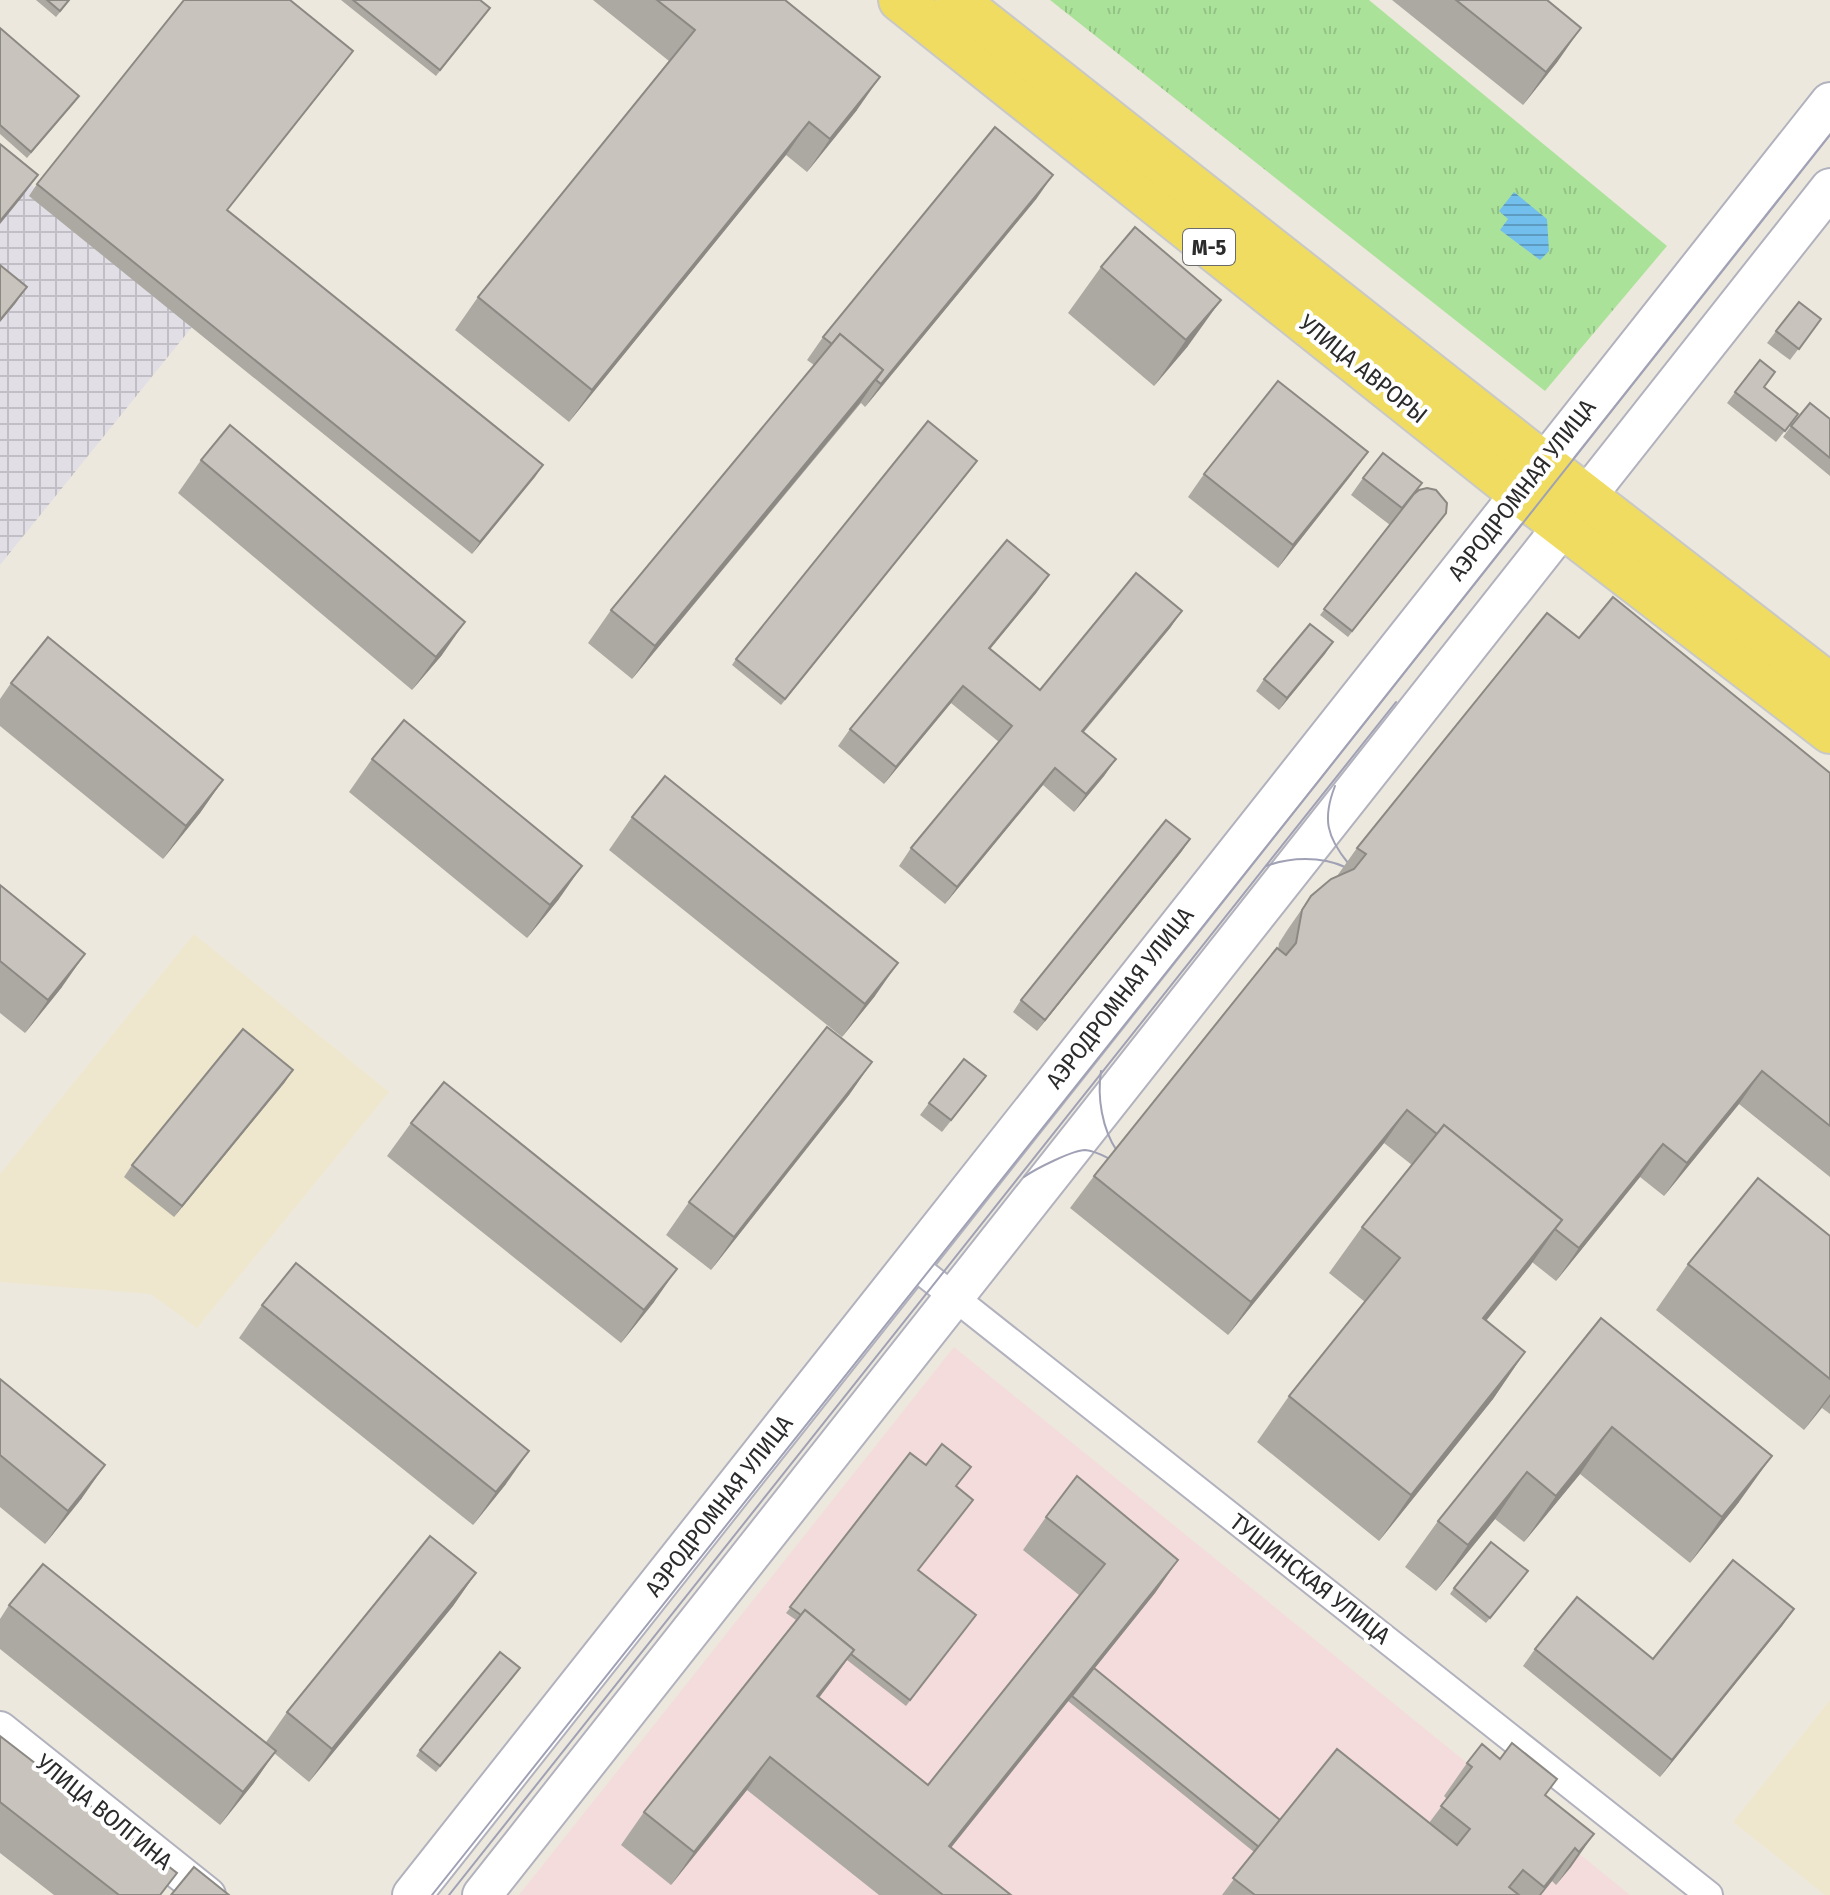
<svg xmlns="http://www.w3.org/2000/svg" width="1830" height="1895" font-family="'Fira Sans Condensed',sans-serif">
<defs>
<pattern id="industrial-grid" width="8" height="8" patternUnits="userSpaceOnUse" patternTransform="scale(2)"><rect width="8" height="8" fill="#e1dee5"/><path d="M0 4h8M4 0v8" fill="none" stroke="#c1bfc5"/></pattern>
<pattern id="park-tufts" width="24" height="20" patternUnits="userSpaceOnUse" patternTransform="scale(2)"><rect width="24" height="20" fill="#abe29a"/><path d="M3 7l-1-3M5 7V3M7 7l1-3M15 17l-1-3M17 17v-4M19 17l1-3" fill="none" stroke="#93c285"/></pattern>
<pattern id="water-rules" width="6" height="5" patternUnits="userSpaceOnUse" patternTransform="scale(2)"><rect width="6" height="5" fill="#72bfed"/><path d="M0 2.5h6" fill="none" stroke="#5e9bc0"/></pattern>
</defs>
<rect width="100%" height="100%" fill="#ede8dd"/>
<path fill="url(#industrial-grid)" d="M0,157l192,170 -192,238z"/>
<g fill="#eee7cd">
<path d="M194,934l195,158 -192,236 -46,-34 -151,-12v-108z"/>
<path d="M1830,1700v195h-5l-92,-73z"/>
</g>
<path fill="#f3dcdb" d="M954,1347l676,548h-1111z"/>
<path fill="url(#park-tufts)" d="M1050,0h319l298,246 -122,145z"/>
<path fill="url(#water-rules)" d="M1514,192l33,27 2,32 -9,9 -40,-30 8,-11 -9,-8z"/>
<g fill="none" stroke-linecap="round" stroke-linejoin="round">
<g stroke="#b1b2be" stroke-width="30">
<path id="minor" d="M911,1263l798,632"/>
</g>
<g stroke="#b1b2be" stroke-width="38">
<path id="tertiary" d="M0,1729l208,166"/>
</g>
<g stroke="#b1b2be" stroke-width="42">
<g id="secondary">
<path d="M412,1895l1418,-1793"/>
<path d="M482,1895l1348,-1707"/>
</g>
</g>
<g stroke="#c8c8c8" stroke-width="46">
<g id="primary">
<path d="M900,0l619,493 311,239"/>
<path d="M956,0l587,463 287,222"/>
</g>
</g>
<use href="#minor" stroke="#fff" stroke-width="26"/>
<use href="#tertiary" stroke="#fff" stroke-width="34"/>
<use href="#secondary" stroke="#fff" stroke-width="38"/>
<use href="#primary" stroke="#efdc60" stroke-width="42"/>
<g stroke="#a0a1b5" stroke-width="2">
<path d="M1335,786c-13,33 -8,51 13,77"/>
<path d="M1266,866c24,-9 55,-10 79,1"/>
<path d="M1101,1071c-4,26 1,58 16,80"/>
<path d="M1024,1177c11,-8 49,-27 61,-27 10,1 17,5 25,9"/>
<path d="M432,1895c465,-587 935,-1171 1398,-1760"/>
<path d="M449,1895l947,-1193"/>
</g>
</g>
<g fill="#aca9a3">
<path d="M36,0h34l-14,17z"/>
<path d="M341,0h139l10,8 -54,68z"/>
<path d="M593,0h192l72,110 -50,62 -21,-17 -217,267 -114,-92 23,-33 191,-236z"/>
<path d="M1392,0h155l11,61 -35,44z"/>
<path d="M0,28l75,74 -48,56 -27,-24z"/>
<path d="M345,62l-118,148 316,255 -71,89 -443,-358 8,-12z"/>
<path d="M1037,198l-172,209 -4,-4 -229,276 -44,-36 23,-33 203,-245 -7,-5 16,-23z"/>
<path d="M1135,227l53,119 -34,40 -86,-73 33,-46z"/>
<path d="M1821,319l-31,41 -23,-17 9,-12z"/>
<path d="M1764,387l34,27 -22,28 -49,-39 8,-11z"/>
<path d="M1830,419v57l-47,-39 8,-11z"/>
<path d="M201,460l241,195 -30,35 -234,-197z"/>
<path d="M973,467l-192,238 -49,-40 4,-6z"/>
<path d="M1204,474h148l-74,94 -90,-71z"/>
<path d="M1363,478l50,18 29,23 -94,118 -28,-22 70,-90 -39,-30z"/>
<path d="M1037,592l-47,57 50,41 142,-79 -12,17 -86,104 32,27 -12,17 -30,36 -31,-27 -98,119 -46,-38 12,-18 88,-106 -48,-39 -67,81 -46,-38 12,-17z"/>
<path d="M1579,638l251,135v404l-91,-73 -75,92 -24,-19 -84,104 -24,-19 -46,59 39,31 -32,47 -114,142 -122,-99 32,-46 76,-94 -36,-29 33,-46 50,-62 -28,-22 -156,192 -158,-127 24,-32 184,-227 1,-6 9,-14 23,-33 26,-20 20,-28z"/>
<path d="M1333,642l-54,68 -23,-19 8,-12z"/>
<path d="M11,683l212,97 -23,33 -37,46 -163,-133v-27z"/>
<path d="M372,759l187,140 -32,39 -178,-146z"/>
<path d="M632,817l243,179 -33,41 -233,-187z"/>
<path d="M1182,851l-145,180 -24,-19 8,-12z"/>
<path d="M0,885l62,102 -37,46 -25,-20z"/>
<path d="M872,1062l-23,33 -138,175 -45,-35 23,-33z"/>
<path d="M285,1082l-111,135 -50,-40 8,-12z"/>
<path d="M978,1087l-36,45 -22,-17 9,-12z"/>
<path d="M411,1123l243,179 -33,41 -234,-187z"/>
<path d="M1830,1236v178l-8,-6 -18,22 -148,-120 32,-46z"/>
<path d="M262,1305l244,179 -33,41 -234,-187z"/>
<path d="M1601,1318l138,184 -49,61 -110,-89 -56,68 -29,-23 -59,72 -31,-24 33,-46z"/>
<path d="M0,1379l82,119 -37,46 -45,-37z"/>
<path d="M910,1453l46,34 -38,83 58,45 -70,91 -59,-46 -28,38 109,87 151,-190 -56,-45 23,-33 132,43 -23,33 -61,76 186,151 149,3 18,-24 -3,-3 23,-33 79,33 48,38 -38,51 -4,-4 -11,14h-319l32,-43 -186,-151 -117,146 60,48h-132l-132,-105 -76,95 -50,-40 23,-33 152,-192 -10,-7z"/>
<path d="M476,1573l-23,33 -144,176 -35,-29 -21,31 -33,41 -220,-176v-30l9,-14 257,137 21,-30z"/>
<path d="M1524,1577l-38,46 -36,-29 4,-6z"/>
<path d="M1794,1609l-12,17 -122,151 -137,-111 12,-17 118,10z"/>
<path d="M516,1674l-80,98 -20,-16 4,-6z"/>
<path d="M0,1736l161,159h-107l-54,-42z"/>
</g>
<g fill="#8c8984">
<path d="M1581,28l-23,33 -35,44 23,-33z"/>
<path d="M353,51l-8,11 -127,159 9,-11z"/>
<path d="M880,77l-23,33 -50,62 23,-33z"/>
<path d="M809,122l-23,33 -217,267 23,-32z"/>
<path d="M38,175l-16,22 -22,27v-3z"/>
<path d="M1053,175l-16,23 -172,209 16,-23z"/>
<path d="M27,287l-12,17 -15,18v-2z"/>
<path d="M1221,300l-33,46 -34,40 32,-46z"/>
<path d="M883,370l-23,33 -228,276 23,-33z"/>
<path d="M1368,452l-16,22 -74,94 15,-23z"/>
<path d="M543,465l-8,12 -63,77 8,-12z"/>
<path d="M1049,575l-12,17 -60,73 12,-17z"/>
<path d="M1182,611l-12,17 -100,120 12,-17z"/>
<path d="M465,622l-23,33 -30,35 24,-33z"/>
<path d="M1333,642l-8,12 -46,56 8,-12z"/>
<path d="M963,686l-12,17 -67,81 12,-17z"/>
<path d="M1116,759l-12,17 -30,36 12,-18z"/>
<path d="M1055,768l-12,17 -98,119 12,-17z"/>
<path d="M223,780l-23,33 -37,46 23,-33z"/>
<path d="M1190,839l-8,12 -145,180 8,-11z"/>
<path d="M582,866l-23,33 -32,39 23,-33z"/>
<path d="M85,954l-23,33 -37,46 23,-33z"/>
<path d="M898,963l-23,33 -33,41 23,-33z"/>
<path d="M872,1062l-23,33 -138,175 23,-33z"/>
<path d="M293,1070l-8,12 -111,135 8,-11z"/>
<path d="M1762,1071l-23,33 -75,92 23,-33z"/>
<path d="M1407,1110l-23,33 -156,192 23,-33z"/>
<path d="M1663,1144l-23,33 -84,104 23,-33z"/>
<path d="M1562,1220l-32,46 -79,98 32,-46z"/>
<path d="M677,1269l-23,33 -33,41 23,-33z"/>
<path d="M1525,1352l-32,47 -114,142 32,-46z"/>
<path d="M1830,1394v3l-26,33z"/>
<path d="M1612,1427l-32,47 -56,68 32,-46z"/>
<path d="M529,1451l-23,33 -33,41 23,-33z"/>
<path d="M1772,1456l-33,46 -49,61 32,-46z"/>
<path d="M105,1465l-23,33 -37,46 23,-33z"/>
<path d="M1527,1472l-32,47 -59,72 32,-46z"/>
<path d="M1178,1560l-23,33 -229,286 23,-33z"/>
<path d="M476,1573l-23,33 -144,176 23,-33z"/>
<path d="M1794,1609l-12,17 -122,151 12,-17z"/>
<path d="M854,1650l-23,32 -37,47 23,-33z"/>
<path d="M276,1751l-23,33 -33,41 23,-33z"/>
<path d="M770,1757l-23,33 -76,95 23,-33z"/>
<path d="M1594,1834l-23,33 -15,18 23,-33z"/>
<path d="M1575,1848l-23,33 -11,14h-2z"/>
</g>
<g fill="#c8c4bd" stroke="#8c8984" stroke-width="2">
<path d="M47,0h22l-9,11z"/>
<path d="M184,0h106l63,51 -126,159 316,255 -63,77 -443,-358z"/>
<path d="M353,0h127l10,8 -50,62z"/>
<path d="M657,0h128l95,77 -50,62 -21,-17 -217,268 -114,-93 217,-267z"/>
<path d="M1456,0h91l34,28 -35,44z"/>
<path d="M0,28l79,68 -48,56 -31,-27z"/>
<path d="M995,127l58,48 -172,209 -5,-4 7,-10 -43,-36 -8,10 -9,-7z"/>
<path d="M0,144l38,31 -38,46z"/>
<path d="M1135,227l86,73 -35,40 -85,-73z"/>
<path d="M0,265l27,22 -27,33z"/>
<path d="M1799,302l22,17 -22,30 -23,-18z"/>
<path d="M840,334l43,36 -228,276 -44,-36z"/>
<path d="M1760,360l15,12 -11,15 34,27 -13,17 -50,-39z"/>
<path d="M1278,381l90,71 -75,93 -89,-71z"/>
<path d="M1810,403l20,16v39l-39,-32z"/>
<path d="M928,421l49,40 -192,238 -49,-40z"/>
<path d="M230,425l235,197 -29,35 -235,-197z"/>
<path d="M1383,453l39,30 -20,25 -39,-30z"/>
<path d="M1427,488l9,2 11,13 -1,10 -94,118 -28,-22 90,-115 5,-4z"/>
<path d="M1007,540l42,35 -60,73 51,42 96,-117 46,38 -100,120 34,28 -30,35 -31,-26 -98,119 -46,-39 101,-122 -49,-40 -67,81 -46,-38z"/>
<path d="M1613,597l217,176v353l-68,-55 -75,92 -24,-19 -84,104 -24,-19 7,-9 -118,-95 -7,9 -30,-24 -156,192 -157,-126 183,-228 9,7 10,-12 6,-33 9,-14 20,-17 23,-10 12,-15 -9,-6 190,-235 32,25z"/>
<path d="M1310,624l23,18 -46,56 -23,-19z"/>
<path d="M48,637l175,143 -37,46 -175,-143z"/>
<path d="M404,720l178,146 -32,39 -178,-146z"/>
<path d="M665,776l233,187 -33,41 -233,-187z"/>
<path d="M1166,820l24,19 -145,181 -24,-20z"/>
<path d="M0,885l85,69 -37,46 -48,-39z"/>
<path d="M827,1027l45,35 -138,175 -45,-35z"/>
<path d="M243,1029l50,41 -111,136 -50,-41z"/>
<path d="M964,1059l22,17 -35,44 -22,-17z"/>
<path d="M444,1082l233,187 -33,41 -233,-187z"/>
<path d="M1444,1125l118,95 -79,98 42,34 -114,143 -122,-99 111,-138 -38,-31z"/>
<path d="M1758,1178l72,58v143l-142,-115z"/>
<path d="M296,1263l233,188 -33,41 -234,-187z"/>
<path d="M1601,1318l171,138 -50,61 -110,-90 -56,69 -29,-24 -59,73 -30,-24z"/>
<path d="M0,1379l105,86 -37,46 -68,-56z"/>
<path d="M942,1444l29,23 -15,19 17,14 -55,70 58,45 -66,85 -59,-46 3,-4 -49,-40 -4,5 -11,-8 120,-154 16,12z"/>
<path d="M1077,1476l101,84 -229,286 62,49h-68l-173,-138 -76,95 -50,-40 161,-202 49,40 -37,46 111,89 177,-221 -59,-47z"/>
<path d="M430,1536l46,37 -144,176 -45,-37z"/>
<path d="M1491,1542l37,29 -38,47 -36,-30z"/>
<path d="M1733,1560l61,49 -122,151 -137,-111 42,-52 76,62z"/>
<path d="M43,1564l233,187 -33,41 -234,-187z"/>
<path d="M500,1652l20,16 -80,98 -20,-16z"/>
<path d="M1094,1668l186,152 -21,27 -187,-151z"/>
<path d="M0,1736l177,137 -17,22h-41l-119,-93z"/>
<path d="M1512,1743l45,36 -12,16 49,39 -15,18 -4,-4 -31,39 -21,-17 -14,17 10,8h-264l-22,-17 104,-129 120,96 13,-16 -29,-23 31,-39 -5,-4 15,-19 18,15z"/>
<path d="M194,1867l35,28h-58z"/>
</g>
<g text-anchor="middle" dominant-baseline="central" stroke-width="8" stroke-linejoin="round" paint-order="stroke">
<rect fill="#fff" stroke="#6b6b6b" stroke-width="2" x="1183" y="229" width="52" height="36" rx="6"/>
<g font-size="22" font-weight="bold" fill="#2b2b2b">
<text x="1209" y="247">М-5</text>
</g>
<g font-size="24" fill="#2b2b2b" stroke="#fff">
<text transform="translate(1363 369) rotate(39)">УЛИЦА АВРОРЫ</text>
<text transform="translate(1522 490) rotate(-52)">АЭРОДРОМНАЯ УЛИЦА</text>
<text transform="translate(1120 998) rotate(-52)">АЭРОДРОМНАЯ УЛИЦА</text>
<text transform="translate(719 1506) rotate(-52)">АЭРОДРОМНАЯ УЛИЦА</text>
<text transform="translate(1310 1579) rotate(38)">ТУШИНСКАЯ УЛИЦА</text>
<text transform="translate(104 1812) rotate(39)">УЛИЦА ВОЛГИНА</text>
</g>
</g>
</svg>
